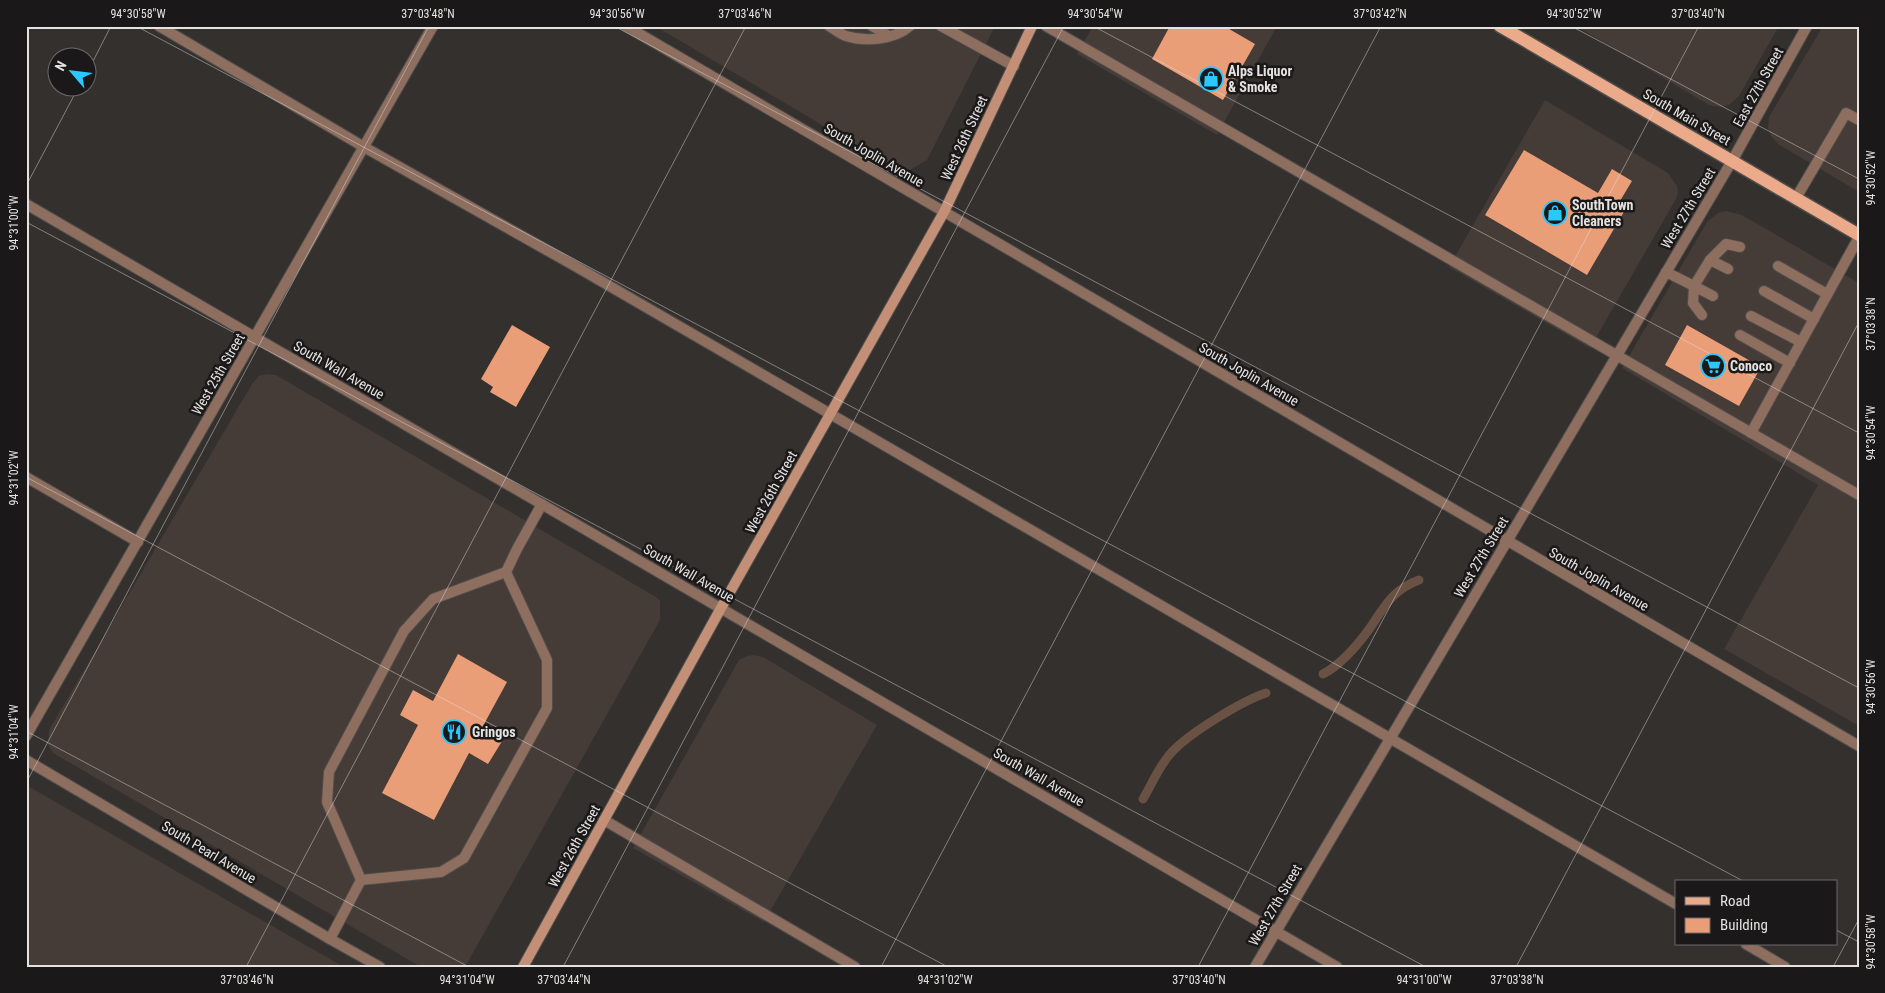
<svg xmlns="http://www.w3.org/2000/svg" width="1885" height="993" font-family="'Roboto Condensed',sans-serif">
<rect width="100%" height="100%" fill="#34302e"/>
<g fill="#453b37">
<path d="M655,26h340l-68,134 -17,10 -17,-3z"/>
<path d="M1093,26h184l-60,109 -140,-81z"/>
<path d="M1576,26h203l-40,70 -10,9 -9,2 -11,-2z"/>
<path d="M1823,26h36v166l-81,-48 -7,-8 -3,-8 1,-11z"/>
<path d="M1545,100l123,73 9,13 1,7 -2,6 -86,149 -141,-81z"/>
<path d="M1726,211l16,4 117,68v443l-135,-77 94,-164 -196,-117 85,-146 11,-9z"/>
<path d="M267,374l9,1 380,222 4,4v19l-195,347h-44l-368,-214 -5,-8 1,-15 203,-346 7,-8z"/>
<path d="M754,655l9,2 114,68 -113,197 -131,-74 106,-188 8,-4z"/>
<path d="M26,785l318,182h-318z"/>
</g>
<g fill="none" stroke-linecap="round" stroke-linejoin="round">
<g stroke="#695144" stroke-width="9">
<path d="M1323,674c19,-10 34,-28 47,-46 15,-22 22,-38 49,-48"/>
<path d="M1143,799c9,-15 16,-33 28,-46 18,-20 71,-52 95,-60"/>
</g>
</g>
<g fill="#ea9e78">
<path d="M1170,26h54l31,18 -32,56 -71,-41z"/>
<path d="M1524,150l74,43 14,-24 20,12 -15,25 8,4 -38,65 -102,-60z"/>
<path d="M512,325l38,22 -34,60 -26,-15 3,-5 -12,-8z"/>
<path d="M1687,325l74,42 -22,39 -74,-41z"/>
<path d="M458,654l49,28 -24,44 21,12 -16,26 -19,-11 -35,67 -52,-27 36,-68 -18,-10 13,-25 20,11z"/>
</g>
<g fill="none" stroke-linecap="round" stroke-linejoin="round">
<g stroke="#504d4b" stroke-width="12">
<g id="service">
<path d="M159,26l205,121 211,119 1101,638"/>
<path d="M829,26c5,3 11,8 17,10 19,6 48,4 64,-10"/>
<path d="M872,26l17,10"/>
<path d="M941,26l73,40"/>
<path d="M1046,26l813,469"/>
<path d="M1796,198l50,-85 13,7"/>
<path d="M1710,260l18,9"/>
<path d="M1778,266l49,28"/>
<path d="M1666,272l28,14 16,-26 16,-16 14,3"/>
<path d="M1764,291l50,28"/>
<path d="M1702,315l-9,-12 1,-17 19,10"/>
<path d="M1751,316l50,26"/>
<path d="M1740,335l50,28"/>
<path d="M1751,433l108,-196"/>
<path d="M26,477l112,65"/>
<path d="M604,820l251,147"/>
<path d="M361,880l-34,-78 2,-30 75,-141 29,-32 73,-27"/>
<path d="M330,939l31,-59 80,-8 23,-14 83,-150v-48l-41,-88 11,-23 25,-45"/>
<path d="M1746,944l39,23"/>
</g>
</g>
<g stroke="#504d4b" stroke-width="12">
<g id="minor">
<path d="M626,26l1233,720"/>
<path d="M26,204l1311,763"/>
<path d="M26,736l407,-710"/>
<path d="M26,760l304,179 50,28"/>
<path d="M1255,967l477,-806 75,-135"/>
</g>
</g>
<g stroke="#504d4b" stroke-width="12">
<path id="secondary" d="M523,967l198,-359 223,-396 88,-186"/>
</g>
<g stroke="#504d4b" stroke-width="15">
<path id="primary" d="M1500,26l359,209"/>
</g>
<use href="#service" stroke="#8e6e5f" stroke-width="10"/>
<use href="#minor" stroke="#8e6e5f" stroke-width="10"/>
<use href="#secondary" stroke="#c39077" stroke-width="10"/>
<use href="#primary" stroke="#ebaa8a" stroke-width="12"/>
</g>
<path fill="none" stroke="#e5e3e2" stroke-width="1" stroke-opacity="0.45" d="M136,26l1609,856M614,26l1245,662M1093,26l766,407M1571,26l288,153M88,71l23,-45M26,186l52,-98M26,222l1400,745M26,477l922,490M26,731l443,236M26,783l403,-757M1836,930l23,12M246,967l500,-941M563,967l501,-941M881,967l500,-941M1198,967l501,-941M1516,967l343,-645M1833,967l26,-48"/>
<defs>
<g id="shop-ring" transform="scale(1.25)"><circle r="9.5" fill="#1a1818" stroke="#29c8ff" stroke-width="1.5"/><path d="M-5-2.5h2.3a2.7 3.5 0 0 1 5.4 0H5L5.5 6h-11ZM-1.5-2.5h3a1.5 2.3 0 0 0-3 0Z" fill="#29c8ff"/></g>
<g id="supermarket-ring" transform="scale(1.25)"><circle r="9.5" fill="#1a1818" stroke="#29c8ff" stroke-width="1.5"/><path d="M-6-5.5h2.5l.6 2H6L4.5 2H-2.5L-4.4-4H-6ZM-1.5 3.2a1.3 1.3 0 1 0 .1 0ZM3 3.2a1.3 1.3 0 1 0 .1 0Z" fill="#29c8ff"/></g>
<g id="restaurant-ring" transform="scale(1.25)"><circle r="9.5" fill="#1a1818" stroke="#29c8ff" stroke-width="1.5"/><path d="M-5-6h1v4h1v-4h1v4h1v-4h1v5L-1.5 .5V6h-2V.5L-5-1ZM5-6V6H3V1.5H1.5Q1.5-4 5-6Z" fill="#29c8ff"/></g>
</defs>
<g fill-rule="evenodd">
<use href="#shop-ring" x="1211" y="79"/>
<use href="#shop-ring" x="1555" y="213"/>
<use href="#supermarket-ring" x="1713" y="366"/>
<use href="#restaurant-ring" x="454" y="732"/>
</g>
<g text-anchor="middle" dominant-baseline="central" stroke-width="5" stroke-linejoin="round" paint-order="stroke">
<g font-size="14" font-weight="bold" fill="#e5e3e2" stroke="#1a1818" text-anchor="start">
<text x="1228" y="71">Alps Liquor<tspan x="1228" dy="16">&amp; Smoke</tspan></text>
<text x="1572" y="205">SouthTown<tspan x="1572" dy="16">Cleaners</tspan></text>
<text x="1730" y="366">Conoco</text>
<text x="472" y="732">Gringos</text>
</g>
<g font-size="14" fill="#e5e3e2" stroke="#1a1818">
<text transform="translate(1758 87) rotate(-61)">East 27th Street</text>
<text transform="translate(1687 117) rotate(30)">South Main Street</text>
<text transform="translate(964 138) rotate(-65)">West 26th Street</text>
<text transform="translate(874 155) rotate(30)">South Joplin Avenue</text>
<text transform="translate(1688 208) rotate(-59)">West 27th Street</text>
<text transform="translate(339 370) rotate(30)">South Wall Avenue</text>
<text transform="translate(218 374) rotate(-60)">West 25th Street</text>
<text transform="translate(1249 374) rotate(30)">South Joplin Avenue</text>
<text transform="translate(771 492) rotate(-61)">West 26th Street</text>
<text transform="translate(1481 557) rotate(-59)">West 27th Street</text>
<text transform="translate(689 573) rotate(30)">South Wall Avenue</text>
<text transform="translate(1599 579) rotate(30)">South Joplin Avenue</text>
<text transform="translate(1039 777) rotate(30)">South Wall Avenue</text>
<text transform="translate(574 846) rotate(-61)">West 26th Street</text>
<text transform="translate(209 852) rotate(31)">South Pearl Avenue</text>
<text transform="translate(1275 905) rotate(-60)">West 27th Street</text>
</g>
</g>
<rect width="1885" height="993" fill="none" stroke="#1a1818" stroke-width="55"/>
<rect x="1675" y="880" width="162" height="65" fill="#1a1818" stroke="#6b6969"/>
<rect x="1685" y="897" width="25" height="8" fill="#ebaa8a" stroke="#6b6969"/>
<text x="1720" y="906" font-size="15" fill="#e5e3e2">Road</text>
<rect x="1685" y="918" width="25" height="15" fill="#ea9e78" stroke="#6b6969"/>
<text x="1720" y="930" font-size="15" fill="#e5e3e2">Building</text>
<g transform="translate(72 72) rotate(298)"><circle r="24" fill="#1a1818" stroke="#6b6969"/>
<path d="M0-4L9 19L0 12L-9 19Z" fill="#29c8ff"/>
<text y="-8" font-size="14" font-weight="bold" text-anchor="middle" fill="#e5e3e2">N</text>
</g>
<rect x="28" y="28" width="1830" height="938" fill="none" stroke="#e5e3e2" stroke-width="2"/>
<g font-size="12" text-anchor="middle" fill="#e5e3e2">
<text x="138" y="18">94°30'58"W</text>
<text x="428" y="18">37°03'48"N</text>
<text x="617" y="18">94°30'56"W</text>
<text x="745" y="18">37°03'46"N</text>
<text x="1095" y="18">94°30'54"W</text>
<text x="1380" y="18">37°03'42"N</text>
<text x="1574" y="18">94°30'52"W</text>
<text x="1698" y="18">37°03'40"N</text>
<text transform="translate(1871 178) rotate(-90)" y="4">94°30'52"W</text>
<text transform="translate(14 223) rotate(-90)" y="4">94°31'00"W</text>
<text transform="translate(1871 324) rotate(-90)" y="4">37°03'38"N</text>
<text transform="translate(1871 433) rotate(-90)" y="4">94°30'54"W</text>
<text transform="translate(14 478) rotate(-90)" y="4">94°31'02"W</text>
<text transform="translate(1871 687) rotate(-90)" y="4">94°30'56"W</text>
<text transform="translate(14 732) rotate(-90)" y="4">94°31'04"W</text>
<text transform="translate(1871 942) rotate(-90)" y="4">94°30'58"W</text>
<text x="247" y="984">37°03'46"N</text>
<text x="467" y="984">94°31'04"W</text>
<text x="564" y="984">37°03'44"N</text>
<text x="945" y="984">94°31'02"W</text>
<text x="1199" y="984">37°03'40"N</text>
<text x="1424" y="984">94°31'00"W</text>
<text x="1517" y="984">37°03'38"N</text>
</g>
</svg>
